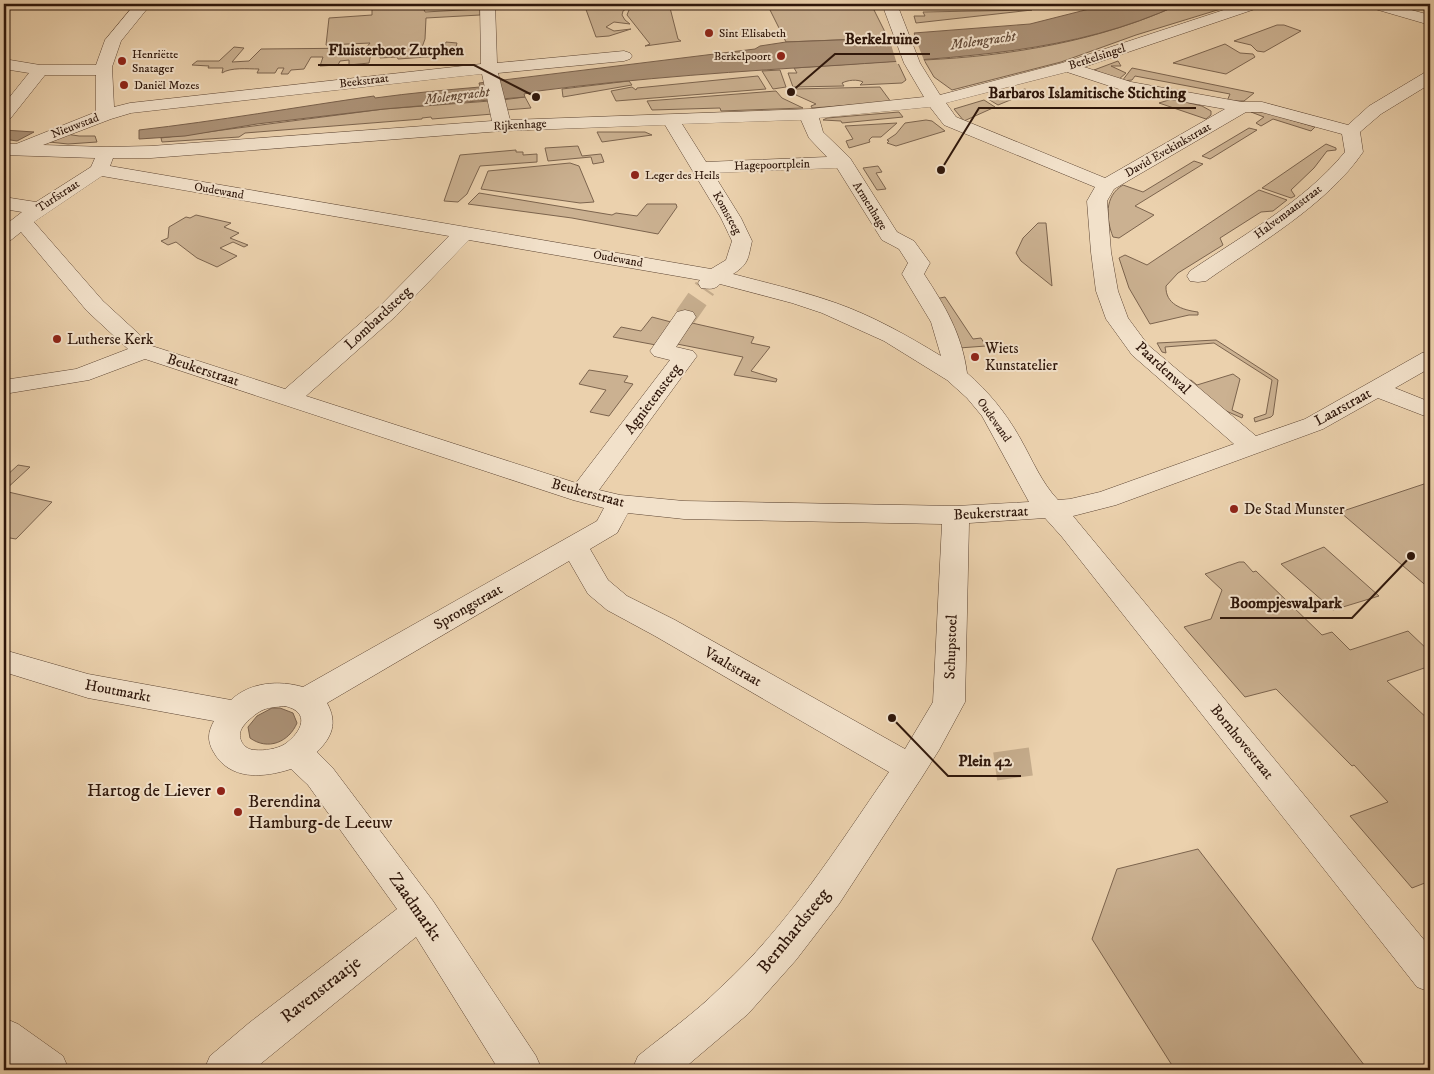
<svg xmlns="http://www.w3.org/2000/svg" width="1434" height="1074" font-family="'IM FELL DW Pica',serif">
<rect width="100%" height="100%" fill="#ebd1ad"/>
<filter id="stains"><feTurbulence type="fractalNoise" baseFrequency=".004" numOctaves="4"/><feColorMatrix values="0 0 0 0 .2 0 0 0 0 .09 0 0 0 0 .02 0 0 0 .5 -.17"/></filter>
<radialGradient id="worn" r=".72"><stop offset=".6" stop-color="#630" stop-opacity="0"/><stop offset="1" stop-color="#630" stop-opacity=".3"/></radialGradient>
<g fill="#cbb191" stroke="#7c644e">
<path d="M584,4h50l-11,7 -1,4 3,5 5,4 -16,-2 -8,5 8,4 17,-2 -22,7 -13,1z"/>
<path d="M639,4h30l9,35 3,2 -36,5 5,-2 -23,-29 2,-5z"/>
<path d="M767,4h104l17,34 -102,4z"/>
<path d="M1180,4h57l-101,31 -75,27 -109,28 -18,-13 -10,-17c86,-4 177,-19 256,-56z"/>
<path d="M422,5l3,7 55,-3v6l-54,3 -1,21 -4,11 22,2 3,-10 11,1 -3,12 -56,4 -1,-2 -17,1v-6l-9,1 -2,10 -20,2v-5l-9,1 -2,4 -18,1 3,-9h-12l-7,12 -13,1 -3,4h-7l3,-6h-6l-3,5h-18l2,-4c-11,0 -28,-2 -37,4l1,-5h-15l1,-2 -17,-1 5,-4h22l15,-14 10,1 -12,14 17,-1 12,-12 105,-1 4,-5 -44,2 3,-27 43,-3v-6z"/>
<path d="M1032,10l-116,13 -2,-7h11l-2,-4z"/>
<path d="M1277,25h7l17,6 -37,21 -7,-1 -6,-6 -17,-4z"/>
<path d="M1225,44l15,9 13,1 2,3 -29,17 -53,-11z"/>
<path d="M897,61l9,19 -4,3 -42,2 3,-3c-6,-3 -15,-2 -21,1l2,3 -51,1 -5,-14h9l-3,-5z"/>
<path d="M1118,61l3,5h-10l15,7 -8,7 -24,-10z"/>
<path d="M1132,68l122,25 -10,8h-17l3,-7 -95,-18 -3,4 -10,1z"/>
<path d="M780,70l6,17 -13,2 -11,-18z"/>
<path d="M758,76l8,13 -150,12 -5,-10 21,-4 4,3 1,-2z"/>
<path d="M629,81l3,4 -69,12 -1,-8z"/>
<path d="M880,87l11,15 -79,6 -1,-2 5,-2 -20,-9 -2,-6z"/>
<path d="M1025,89l5,3 -32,13 -10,-6z"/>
<path d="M776,91l6,7 21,10 -82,3 -1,-3 -68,2 -5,-9z"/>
<path d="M525,97l6,11 -26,2 -3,-10z"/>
<path d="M1172,99l30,7 9,5v4l-5,4 -47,-16z"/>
<path d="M984,100l11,7 -31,14 -10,-12z"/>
<path d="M490,101l3,13 -61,5 -1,-2 -9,1v1l-177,14 -6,4 -77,5 -1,-4 223,-29z"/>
<path d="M1253,111l11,1 51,15 -4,4 -38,-12 -12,7 -5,-3 8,-6 -13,-5z"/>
<path d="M899,112l4,5 -61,6 -1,-2 -18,-1 4,-2z"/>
<path d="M926,120l6,1 13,10 -49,15 -9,-3 2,-2 -2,-1 9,-6 9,-11z"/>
<path d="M897,123l-16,14h-9l-3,3 1,2 -21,6 -3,-7 7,-2 -8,-13z"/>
<path d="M1249,128l8,2 -47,29 -8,-3z"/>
<path d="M597,132h48l7,3 -50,7z"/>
<path d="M66,134l13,2h16l2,6 -29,2 -19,-2z"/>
<path d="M1326,144l10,4v2l-9,1 -13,17 -23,22 4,6 -4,2 -29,-10z"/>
<path d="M578,146l4,10 19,-2 3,8 -11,2 -2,-7 -43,4 -3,-13z"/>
<path d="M516,150v2h7v3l14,-1v8l-57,4 -13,28 -9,8 -14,-1 16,-46z"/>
<path d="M1194,161l9,3 -68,42 19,9 -35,23 -6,-1c-7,-18 -9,-41 10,-52l20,7z"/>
<path d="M570,163l9,3 15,36 -14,1 -99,-14 7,-18z"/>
<path d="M878,166l4,6 -6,1 10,16 -9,1 -14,-22z"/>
<path d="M1259,190l28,10 -14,11 -12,1 -41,26 3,7 -45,28 -12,13c-1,18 16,24 32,26v3h-9l-39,9 -21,-36 -10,-30 6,-3 22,10z"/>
<path d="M479,193l133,22 4,-2 21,3 10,-12h29l1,3 -19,27 -86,-16 -104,-14z"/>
<path d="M196,215l35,8 -7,4 15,6 -9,5 18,7 -4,2 -11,-5 -13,6 17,8 -20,11 -20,-9 -21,-16 -8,3 -7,-4 7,-3 1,-11 17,-10 4,1z"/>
<path d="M1038,223h8l6,63 -31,-25 -5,-8 7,-15z"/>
<path d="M945,297l28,42 8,-1 5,8 -27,2 -24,-49z"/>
<path d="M652,317l19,5 -15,23 -43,-8 8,-10 20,4z"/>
<path d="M692,323l62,14 -3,6 19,4 -19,24 26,8 -1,3 -42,-7 9,-18 -66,-13z"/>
<path d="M1216,340l62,40 -5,35 -2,2 -16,5 -1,-4 12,-4 6,-34 -58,-37 -49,4 1,6 -4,-1 -5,-9z"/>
<path d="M589,370l39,6 -4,6 9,2 -24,32 -19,-4 16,-22 -27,-6z"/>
<path d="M1233,374l7,5 -8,31 11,5 -1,3 -18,-8 -37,-29 4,-1 6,5z"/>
<path d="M18,465l12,2 -26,24 48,11 -36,37 -12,-2v-59z"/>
<path d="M1430,482v107l-90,-77z"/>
<path d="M1324,547l55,49 -46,14 -52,-46z"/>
<path d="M1239,562h5l9,10 3,-1 66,64 10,-3 18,18 58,-19 22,21v14l-43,15 43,40v160l-18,7 -62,-72 38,-14 -34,-37 -2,1 -76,-77 -31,8 -61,-70 27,-8 11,-29 -17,-16z"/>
<path d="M1198,849l170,221h-193l-83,-131 25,-70z"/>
</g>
<g fill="#ab9176" stroke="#79604b">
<path d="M1109,4h71c-107,50 -222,53 -337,61 -101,6 -205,13 -305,26l-14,3 1,3 -141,12 -127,15 -72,12 -46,3v-9c79,-9 158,-23 235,-34l1,2c36,-5 70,-8 105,-11l-1,-4 276,-34 5,-3 26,-4 129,-5 -1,-4 116,-9z"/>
<path d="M4,130l30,2 -17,9 -13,-2z"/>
<path d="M272,708h8l13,5 4,10c-8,19 -29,28 -47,15l-2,-11 9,-11z"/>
</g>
<path fill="#ebd1ad" d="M913,32l12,31 -28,1 -9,-29h24z"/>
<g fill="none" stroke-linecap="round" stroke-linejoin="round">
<path stroke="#c5ac8c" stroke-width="22" stroke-dasharray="22 11" stroke-linecap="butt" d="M685,317l20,-29"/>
<path stroke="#c5ac8c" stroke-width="36" stroke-dasharray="36 18" stroke-linecap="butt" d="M1011,750l4,28"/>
<g stroke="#5d4533" stroke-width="1">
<g id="minor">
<path d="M135,4h16l-30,37 -9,26 2,40 16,-4 351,-39 -1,-60h15l2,59 127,-12 6,2 2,3 -2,3 -6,2 -126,12 12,47 300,-11 114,-12 -20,-34 -22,-59h15l23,59 20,32 122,-32 180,-59h22l-3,3 -177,60 47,15 111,20h20l86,23 21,-19 55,-33 6,-1v12l-49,30 -21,18 3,20c-36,53 -105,92 -157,129l-8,1 -8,-1 -3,-5 3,-5c53,-36 114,-69 155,-119l-3,-18 -81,-22h-15l-132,77 -7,12 4,51 7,39 10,27 20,27 108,91 49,-17 117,-66 8,-2v17l-35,20 35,14v16l-52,-20 -55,31 -207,76 -43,11 357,431v45l-13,-5 -355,-450 -17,-19 -76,5 -4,179 -26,48 -17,27 -83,127 -43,56 -48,54 -66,56h-50l6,-14c27,-22 57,-43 82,-68 68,-62 117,-141 169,-216l-234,-136 -48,-26 -19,-16 -19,-33 -242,142c11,20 5,34 -10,49l15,15 101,134 103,155 6,14h-43l-83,-133 -163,133h-49l6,-14 39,-33 148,-114 -89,-124 -17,-16c-28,9 -62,12 -78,-18 -6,-11 -5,-19 1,-30l-126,-23 -84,-26v-22l84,24 143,26c19,-18 48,-20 72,-13l294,-166 7,-13 -31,-8 -428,-141 -56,21 -85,14v-14l72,-11 52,-20 -41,-38 -66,-79 -10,8 -7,2v-16l18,-14 -18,-3v-12l32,5 55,-35 4,-9 -91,-3v-11h12l80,-32v-37h-51l-35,44 -6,1v-16l25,-31 -25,-4v-10l36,6h56l9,-25zM1067,72l61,20 97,17 -120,69 -149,-61 -10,-14zM482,74l10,47 -341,25 -45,1 -63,-2 68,-26 20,-6zM930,107l14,18 151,62 -8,14 4,51 5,39 10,28 26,36 102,89 -134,48 -30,7 -12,1c-17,-18 -26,-41 -38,-62 -14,-25 -32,-47 -53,-65 -5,-39 -22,-67 -43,-99l6,-11 -16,-22 -17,-9 -47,-74 -27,-26 -4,-14zM801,120l8,18 18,19 -121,5 -24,-38zM665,125l56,93 11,23 -6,19 -15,9 -601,-103 3,-8h38l351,-27zM837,168l45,72 17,9 9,14 -6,11 29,48 10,34c-33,-20 -68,-40 -105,-53 -34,-12 -69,-20 -103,-29 16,-10 15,-16 19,-33l-11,-23 -28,-45zM102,176l347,60 -69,70 -95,83 -133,-43 -49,-45 -69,-79zM469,240l231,40 -2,3 3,5c8,1 14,2 19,-4l72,19 30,10 62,28 63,39 20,18 15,18 47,86 -73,4 -272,-5 -64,-6 -21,-5 98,-134 -4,-5 -17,-4 20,-30 -3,-5 -8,-2 -8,2 -27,39 4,5 16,4 -94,123 -270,-87 90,-80zM628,513l56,6 258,5 -9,178 -28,47 -230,-129 -48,-24 -19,-16 -18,-31 27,-16zM285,706c26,6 17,26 0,38 -8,5 -21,7 -30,6 -11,0 -19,-12 -13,-22 3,-5 12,-13 17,-16 8,-5 17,-5 26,-6z"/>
<path d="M1365,4h24l41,11v10l-62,-18z"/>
<path d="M4,1018l14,6 45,32 6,14h-52l-13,-10z"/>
</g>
</g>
<use href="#minor" fill="#f2e1ca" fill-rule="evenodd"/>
</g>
<g fill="#8f2418" stroke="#f2e1ca" stroke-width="2">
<circle cx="709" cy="33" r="5"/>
<circle cx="781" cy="56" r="5"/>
<circle cx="122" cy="61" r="5"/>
<circle cx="124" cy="85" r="5"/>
<circle cx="635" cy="175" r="5"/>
<circle cx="57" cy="339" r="5"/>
<circle cx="975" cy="357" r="5"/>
<circle cx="1234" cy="509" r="5"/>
<circle cx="221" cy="791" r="5"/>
<circle cx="238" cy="812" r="5"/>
</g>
<g text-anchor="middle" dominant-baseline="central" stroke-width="4" stroke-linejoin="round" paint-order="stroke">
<g font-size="12" fill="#2e160a" stroke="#f2e1ca" text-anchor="start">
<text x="719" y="33">Sint Elisabeth</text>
<text x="132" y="54">Henriëtte<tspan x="132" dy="14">Snatager</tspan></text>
<text x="771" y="56" text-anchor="end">Berkelpoort</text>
<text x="134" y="85">Daniël Mozes</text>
<text x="645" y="175">Leger des Heils</text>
</g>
<g font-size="12" fill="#2e160a" stroke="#f2e1ca">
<text transform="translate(1097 57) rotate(-18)">Berkelsingel</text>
<text transform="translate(364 81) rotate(-7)">Beekstraat</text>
<text transform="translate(520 125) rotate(-3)">Rijkenhage</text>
<text transform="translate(75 126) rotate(-21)">Nieuwstad</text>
<text transform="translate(1168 150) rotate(-30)">David Evekinkstraat</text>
<text transform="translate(772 165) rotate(-2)">Hagepoortplein</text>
<text transform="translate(219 191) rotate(10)">Oudewand</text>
<text transform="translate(58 196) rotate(-33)">Turfstraat</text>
<text transform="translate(870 206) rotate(58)">Armenhage</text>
<text transform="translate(1288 212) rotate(-37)">Halvemaanstraat</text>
<text transform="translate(727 213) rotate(61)">Komsteeg</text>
<text transform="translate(618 259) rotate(10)">Oudewand</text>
<text transform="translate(994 420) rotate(55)">Oudewand</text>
</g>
<g font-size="14" font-style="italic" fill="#604735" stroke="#f2e1ca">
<text transform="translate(983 41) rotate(-8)">Molengracht</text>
<text transform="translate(457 96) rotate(-7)">Molengracht</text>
</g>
<g font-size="15" fill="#2e160a" stroke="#f2e1ca">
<text transform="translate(378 318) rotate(-43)">Lombardsteeg</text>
<text transform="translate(1163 368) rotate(43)">Paardenwal</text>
<text transform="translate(203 370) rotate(18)">Beukerstraat</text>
<text transform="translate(653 399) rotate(-53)">Agnietensteeg</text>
<text transform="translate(1343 407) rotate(-29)">Laarstraat</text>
<text transform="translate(588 493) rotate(15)">Beukerstraat</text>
<text transform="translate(991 513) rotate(-3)">Beukerstraat</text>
<text transform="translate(468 607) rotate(-30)">Sprongstraat</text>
<text transform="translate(951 647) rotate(-88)">Schupstoel</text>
<text transform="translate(733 667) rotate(30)">Vaaltstraat</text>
<text transform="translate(118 691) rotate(11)">Houtmarkt</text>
<text transform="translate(1242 742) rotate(51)">Bornhovestraat</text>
</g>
<g font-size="15" fill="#2e160a" stroke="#f2e1ca" text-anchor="start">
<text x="67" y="339">Lutherse Kerk</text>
<text x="985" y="348">Wiets<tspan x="985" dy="17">Kunstatelier</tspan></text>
<text x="1244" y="509">De Stad Munster</text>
</g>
<g font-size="18" fill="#2e160a" stroke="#f2e1ca" text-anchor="end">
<text x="211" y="791">Hartog de Liever</text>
<text x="248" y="802" text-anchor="start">Berendina<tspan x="248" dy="21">Hamburg-de Leeuw</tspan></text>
</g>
<g font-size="18" fill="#2e160a" stroke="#f2e1ca">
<text transform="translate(415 907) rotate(55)">Zaadmarkt</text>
<text transform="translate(794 931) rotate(-51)">Bernhardsteeg</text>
<text transform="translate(321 990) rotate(-38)">Ravenstraatje</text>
</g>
</g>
<path fill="none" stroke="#2e160a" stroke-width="2" d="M791 92L835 54H930M536 97L474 65H318M941 170L979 108H1196M1411 556L1352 618H1220M892 718L948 776H1021"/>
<g fill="#2e160a" stroke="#f2e1ca" stroke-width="2">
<circle cx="791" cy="92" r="5"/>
<circle cx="536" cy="97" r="5"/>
<circle cx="941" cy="170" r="5"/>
<circle cx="1411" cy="556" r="5"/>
<circle cx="892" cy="718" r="5"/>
</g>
<g font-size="16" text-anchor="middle" font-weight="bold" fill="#2e160a" stroke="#f2e1ca" stroke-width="4" stroke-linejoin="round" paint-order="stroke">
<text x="882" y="44">Berkelruïne</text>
<text x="396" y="55">Fluisterboot Zutphen</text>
<text x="1087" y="98">Barbaros Islamitische Stichting</text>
<text x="1286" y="608">Boompjeswalpark</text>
<text x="985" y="766">Plein 42</text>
</g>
<rect width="1434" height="1074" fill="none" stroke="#ebd1ad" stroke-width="20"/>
<rect x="5" y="5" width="1424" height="1064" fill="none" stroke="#2e160a" stroke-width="2.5"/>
<rect x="10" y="10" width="1414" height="1054" fill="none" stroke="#2e160a"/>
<rect width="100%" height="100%" filter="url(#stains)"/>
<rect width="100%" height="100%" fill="url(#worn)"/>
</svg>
